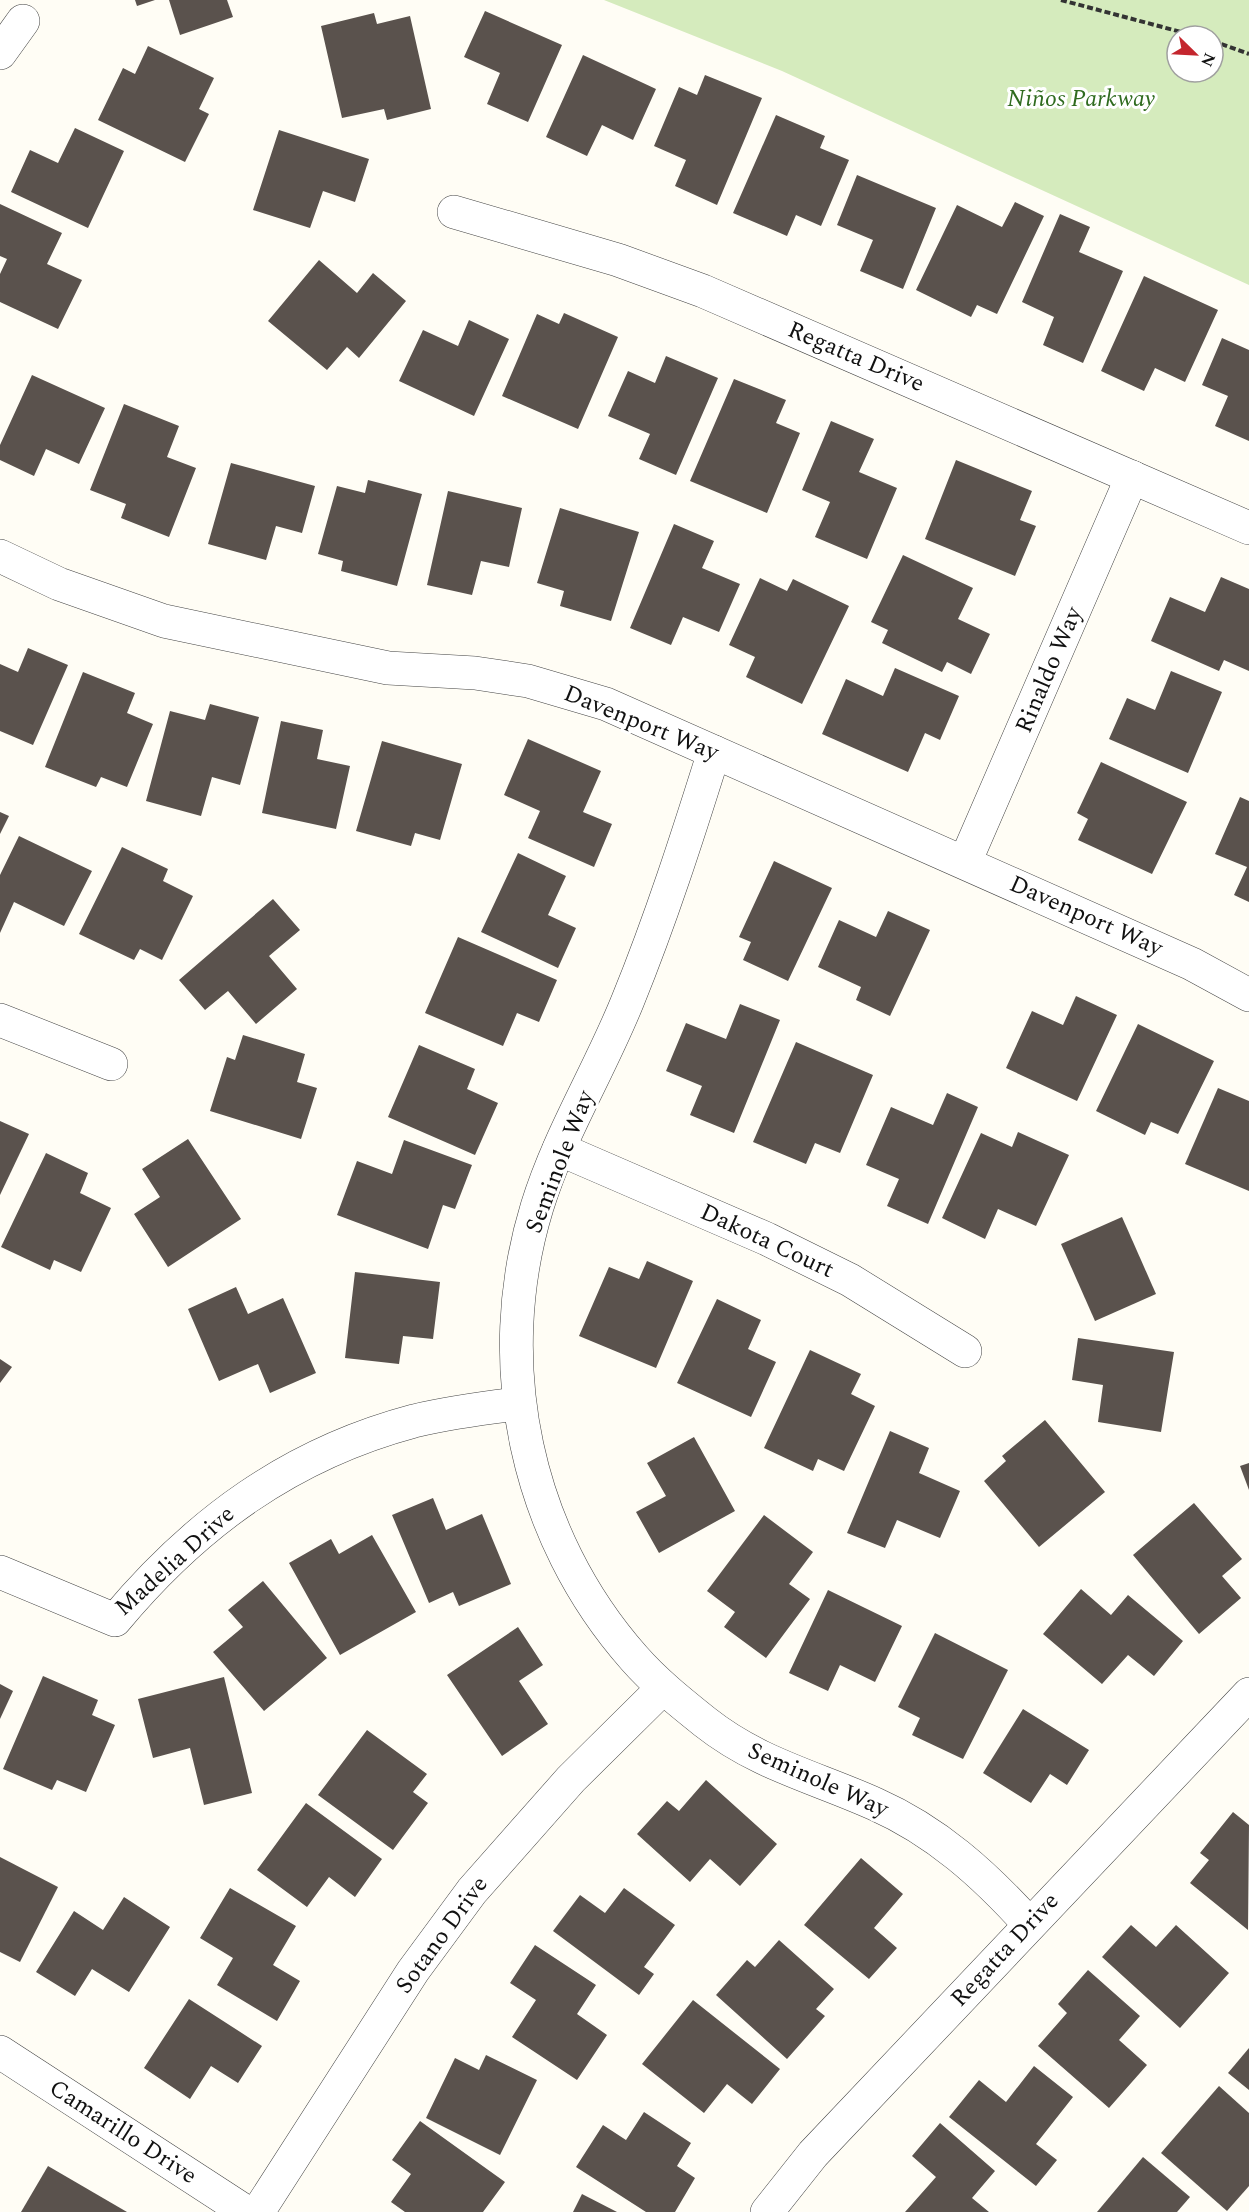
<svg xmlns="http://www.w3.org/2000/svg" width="1249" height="2212" font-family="Spectral,serif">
<rect width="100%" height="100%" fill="#fffdf5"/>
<path fill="#d5ebbd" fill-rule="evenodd" d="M604,0h645v285l-467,-214zM1177,36h36v36h-36z"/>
<g fill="#5a524d">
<path d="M135,0h20l-18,6z"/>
<path d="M169,0h58l6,17 -53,18z"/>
<path d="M485,11l77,34 -34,77 -41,-18 13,-31 -36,-16z"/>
<path d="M374,13l3,11 33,-8 21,93 -44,11 -3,-11 -42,9 -21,-92z"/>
<path d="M148,46l66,32 -15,31 10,5 -24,48 -87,-42 25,-52 12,6z"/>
<path d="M583,55l73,34 -23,51 -31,-15 -15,31 -41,-19z"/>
<path d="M705,75l57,23 -45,107 -42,-19 11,-26 -32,-14 25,-59 18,8z"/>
<path d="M776,115l49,21 -5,12 29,12 -28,66 -25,-11 -9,21 -54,-23z"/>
<path d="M75,128l49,23 -36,77 -77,-36 19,-42 28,13z"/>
<path d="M279,130l90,29 -14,43 -32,-11 -13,37 -57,-18z"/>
<path d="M857,175l79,33 -33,81 -43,-18 13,-31 -36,-15z"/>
<path d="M1015,202l29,14 -47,98 -20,-9 -6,12 -55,-27 41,-85 45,22z"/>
<path d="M0,204l62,29 -15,31 35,16 -24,49 -58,-27v-28l7,-15 -7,-3z"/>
<path d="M1060,214l30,13 -11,25 44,19 -40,92 -40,-18 11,-28 -32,-15z"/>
<path d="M319,260l38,33 16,-20 33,28 -47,57 -12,-11 -20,23 -59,-49z"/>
<path d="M1144,276l74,34 -33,72 -30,-14 -11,23 -43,-20z"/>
<path d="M564,313l54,24 -40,92 -76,-33 35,-82 22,10z"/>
<path d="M469,320l40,19 -35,77 -75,-35 24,-51 35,16z"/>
<path d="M1222,338l27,12v91l-34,-15 13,-30 -26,-11z"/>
<path d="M666,356l52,22 -42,97 -37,-16 11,-25 -42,-18 20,-45 27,12z"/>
<path d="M32,375l73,33 -26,56 -33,-15 -12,27 -34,-16v-15z"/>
<path d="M734,379l52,21 -10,23 24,10 -33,80 -77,-32z"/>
<path d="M124,404l55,22 -12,31 29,11 -27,69 -48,-19 5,-14 -36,-14z"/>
<path d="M831,421l43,18 -15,33 38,16 -30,71 -52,-22 15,-35 -28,-12z"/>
<path d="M956,460l76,31 -12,29 16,6 -21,50 -90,-37z"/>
<path d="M231,463l84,23 -13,47 -26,-7 -10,34 -58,-16z"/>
<path d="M368,480l54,14 -25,92 -56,-15 2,-10 -25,-7 19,-68 28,7z"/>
<path d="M448,491l74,17 -13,59 -28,-6 -9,34 -45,-10z"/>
<path d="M560,508l79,24 -28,89 -51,-15 4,-15 -27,-8z"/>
<path d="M674,524l40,17 -12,27 38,16 -21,48 -36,-15 -12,28 -41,-17z"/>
<path d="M903,555l70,33 -15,31 32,15 -19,40 -24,-12 -5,10 -60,-29 6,-13 -17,-8z"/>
<path d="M1221,577l28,12v82l-25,-11 -5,11 -68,-30 19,-44 35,15z"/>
<path d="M760,578l27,13 6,-12 56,27 -47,98 -56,-27 9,-20 -26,-12z"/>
<path d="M28,648l40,17 -35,80 -33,-14v-67l18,8z"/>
<path d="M895,668l64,28 -19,44 -15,-7 -17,39 -86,-38 24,-55 37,17z"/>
<path d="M1171,671l51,21 -34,81 -79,-34 18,-41 28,12z"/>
<path d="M83,672l52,21 -8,20 26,11 -26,63 -26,-10 -5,10 -51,-20z"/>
<path d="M210,704l49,13 -19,68 -28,-8 -11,39 -55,-15 24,-90 35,9z"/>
<path d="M281,721l42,9 -6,29 33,7 -14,63 -74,-16z"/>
<path d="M528,739l73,32 -18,41 29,12 -18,43 -66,-29 12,-27 -36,-16z"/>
<path d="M382,741l80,23 -22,76 -25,-7 -4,13 -55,-15z"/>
<path d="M1101,762l86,40 -35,72 -74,-34 10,-21 -11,-6z"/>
<path d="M1240,797l9,4v101l-15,-7 13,-28 -32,-13z"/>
<path d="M0,812l9,4 -9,18z"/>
<path d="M19,836l73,35 -28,55 -50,-24 -14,31v-58z"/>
<path d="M122,847l46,22 -5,12 30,15 -31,64 -22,-11 -6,11 -55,-26z"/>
<path d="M518,853l48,23 -18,39 28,13 -18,40 -77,-36z"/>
<path d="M774,861l58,27 -44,93 -45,-21 8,-18 -12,-5z"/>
<path d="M273,899l27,31 -31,26 28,33 -41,35 -28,-33 -23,19 -26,-30z"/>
<path d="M888,911l42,19 -40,86 -34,-16 5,-13 -43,-20 21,-47 37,17z"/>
<path d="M458,937l99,43 -18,42 -22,-9 -14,33 -78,-33z"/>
<path d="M1076,996l41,19 -40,86 -71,-33 26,-57 31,14z"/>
<path d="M740,1004l40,16 -46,113 -44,-18 12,-29 -36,-15 20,-48 40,16z"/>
<path d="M1138,1024l76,37 -36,73 -27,-12 -6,13 -49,-24z"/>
<path d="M243,1035l62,19 -8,28 20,6 -16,51 -91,-28 17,-54 8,3z"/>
<path d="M796,1042l77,33 -33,78 -25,-10 -9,21 -53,-22z"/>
<path d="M419,1045l56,24 -8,20 31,14 -23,52 -87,-38z"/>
<path d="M1218,1088l31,13v90l-64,-27z"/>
<path d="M947,1093l31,14 -50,117 -41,-18 12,-27 -33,-14 25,-58 42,18z"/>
<path d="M0,1121l29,13 -29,61z"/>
<path d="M1018,1132l51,23 -33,71 -38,-17 -13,30 -43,-21 39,-85 31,14z"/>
<path d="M188,1139l53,80 -73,48 -34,-53 26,-17 -18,-28z"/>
<path d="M404,1140l68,25 -17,44 -12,-4 -15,44 -91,-34 20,-54 35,13z"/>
<path d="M46,1153l42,20 -8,20 31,15 -30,64 -27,-12 -4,10 -49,-23z"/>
<path d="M1122,1217l34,77 -61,27 -34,-77z"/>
<path d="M647,1261l46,20 -37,87 -77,-32 30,-69 30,12z"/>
<path d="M355,1272l85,10 -7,57 -30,-3 -4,28 -54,-6z"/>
<path d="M236,1287l12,27 35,-16 33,75 -46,20 -12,-29 -39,17 -31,-72z"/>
<path d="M717,1299l44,21 -13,29 28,13 -25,55 -74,-34z"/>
<path d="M1078,1338l96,14 -13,80 -63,-10 5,-37 -31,-5z"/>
<path d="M810,1350l51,24 -10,20 24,12 -31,65 -26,-12 -5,12 -49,-23z"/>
<path d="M0,1359l12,8 -12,16z"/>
<path d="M1045,1420l60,72 -66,55 -55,-66 22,-20 -4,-5z"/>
<path d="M890,1431l39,17 -10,25 41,18 -20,47 -43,-18 -12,28 -38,-15z"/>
<path d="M694,1437l41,74 -76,42 -23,-41 30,-16 -19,-33z"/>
<path d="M1249,1463v27l-9,-24z"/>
<path d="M433,1498l13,32 36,-16 29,70 -52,22 -6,-14 -24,11 -37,-88z"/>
<path d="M1194,1503l48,56 -20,17 19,22 -42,36 -66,-79z"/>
<path d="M764,1515l49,37 -24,32 21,15 -44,59 -42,-31 11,-15 -28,-21z"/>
<path d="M372,1535l44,77 -76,43 -51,-92 42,-24 8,15z"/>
<path d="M263,1581l64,77 -63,53 -51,-59 30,-25 -15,-17z"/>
<path d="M1081,1589l30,26 17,-20 55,46 -29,35 -26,-21 -26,29 -59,-50z"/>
<path d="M828,1590l74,36 -27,56 -35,-17 -12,26 -39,-18z"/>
<path d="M518,1627l25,38 -24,16 29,43 -46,32 -55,-81z"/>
<path d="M935,1633l73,37 -45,89 -51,-24 8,-17 -22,-11z"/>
<path d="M43,1676l55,24 -6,15 23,10 -29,67 -29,-12 -5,10 -49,-21z"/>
<path d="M224,1677l28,116 -48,12 -14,-57 -37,10 -15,-59z"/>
<path d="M0,1684l13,7 -13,28z"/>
<path d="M1023,1709l66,41 -22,35 -17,-11 -19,29 -48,-30z"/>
<path d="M367,1730l60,44 -14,18 15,11 -35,47 -75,-55z"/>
<path d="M706,1780l71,64 -37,42 -30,-27 -20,23 -53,-48 30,-33 12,10z"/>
<path d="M306,1803l76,56 -27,38 -26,-20 -22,30 -50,-37z"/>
<path d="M1233,1812l16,13 -1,105 -58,-47 19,-23 -9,-7z"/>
<path d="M0,1857l58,30 -38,75 -20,-10z"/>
<path d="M861,1858l42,36 -29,34 23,20 -28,31 -65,-54z"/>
<path d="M230,1888l66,38 -23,39 27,16 -23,40 -60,-36 16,-27 -33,-20z"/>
<path d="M624,1888l51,37 -31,42 10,7 -15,21 -86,-64 27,-36 25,18z"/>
<path d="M124,1897l46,30 -41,65 -37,-23 -17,27 -39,-24 38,-61 29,19z"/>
<path d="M1131,1925l25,22 20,-22 53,48 -49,55 -78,-71z"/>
<path d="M779,1940l55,49 -18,20 9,7 -38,43 -71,-64 31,-35 8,7z"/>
<path d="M535,1945l61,40 -19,29 30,21 -30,45 -65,-43 24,-37 -26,-17z"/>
<path d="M1088,1970l52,46 -21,24 28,25 -38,43 -71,-62 29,-33 -9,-9z"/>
<path d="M189,1999l73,47 -24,37 -27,-17 -21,33 -46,-31z"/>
<path d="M693,2000l87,69 -28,35 -25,-20 -23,29 -62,-49z"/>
<path d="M1249,2048v42l-21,-17z"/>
<path d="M486,2055l51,25 -37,75 -74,-37 29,-60 24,12z"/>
<path d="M1034,2066l39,31 -37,47 21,16 -21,26 -87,-69 30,-37 27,22z"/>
<path d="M1219,2086l30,27v73l-22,25 -66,-58z"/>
<path d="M644,2112l47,31 -14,23 18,12 -20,34h-29l-70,-45 27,-42 23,15z"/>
<path d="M420,2121l85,61 -22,30h-78l-14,-10 20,-28 -19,-14z"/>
<path d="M940,2123l55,48 -23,27 17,14h-84l31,-35 -24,-21z"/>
<path d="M1143,2157l47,40 -13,15h-80z"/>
<path d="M48,2166l79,46h-106z"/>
<path d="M582,2194l35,18h-44z"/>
</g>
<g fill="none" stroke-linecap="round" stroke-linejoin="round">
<g stroke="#444" stroke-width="34">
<g id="street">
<path d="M0,53l23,-32"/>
<path d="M454,212l164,48 85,31 546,237"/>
<path d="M0,556l59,28 105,37 224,47 87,5 53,8 78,23 586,260 57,31"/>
<path d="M714,752c-26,83 -53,167 -86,248 -28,70 -69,135 -91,207 -48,157 -11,329 97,451 21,24 46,44 71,64 53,42 110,55 170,82 61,27 109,70 154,120"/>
<path d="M965,862l167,-385"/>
<path d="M0,1020l111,44"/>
<path d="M559,1149l208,90 83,41 115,71"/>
<path d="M0,1572l115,48c81,-97 175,-166 299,-199 34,-8 70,-13 104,-17"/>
<path d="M0,2052l246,160"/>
<path d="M258,2212l155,-241 59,-80 99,-112 92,-91"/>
<path d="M767,2212l46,-58 436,-460"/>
</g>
</g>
<g stroke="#333" stroke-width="4" stroke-dasharray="6 3" stroke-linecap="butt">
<path d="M1061,0l135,36"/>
<path d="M1213,41l36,13"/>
</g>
<use href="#street" stroke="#fff" stroke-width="33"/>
</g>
<g text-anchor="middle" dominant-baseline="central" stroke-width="6" stroke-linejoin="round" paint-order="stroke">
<g font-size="24" font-style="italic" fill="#2f6b1f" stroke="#fff">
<text x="1081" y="99">Niños Parkway</text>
</g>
<g font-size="24" fill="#111" stroke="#fff">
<text transform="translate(856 357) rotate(23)">Regatta Drive</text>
<text transform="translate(1049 670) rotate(-67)">Rinaldo Way</text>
<text transform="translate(641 723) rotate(22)">Davenport Way</text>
<text transform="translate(1086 916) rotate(24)">Davenport Way</text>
<text transform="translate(560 1162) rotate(-69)">Seminole Way</text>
<text transform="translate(767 1241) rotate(25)">Dakota Court</text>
<text transform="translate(175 1561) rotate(-42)">Madelia Drive</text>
<text transform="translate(818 1780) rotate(24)">Seminole Way</text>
<text transform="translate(442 1935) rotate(-54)">Sotano Drive</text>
<text transform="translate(1005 1950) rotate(-47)">Regatta Drive</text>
<text transform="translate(123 2132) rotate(33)">Camarillo Drive</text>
</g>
</g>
<g transform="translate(1195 54) rotate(114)"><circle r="28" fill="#ffffff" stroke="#a0a0a0" stroke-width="1.5"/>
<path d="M0-4.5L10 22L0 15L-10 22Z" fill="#c4262e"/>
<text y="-9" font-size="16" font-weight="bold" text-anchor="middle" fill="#111111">N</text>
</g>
</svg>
